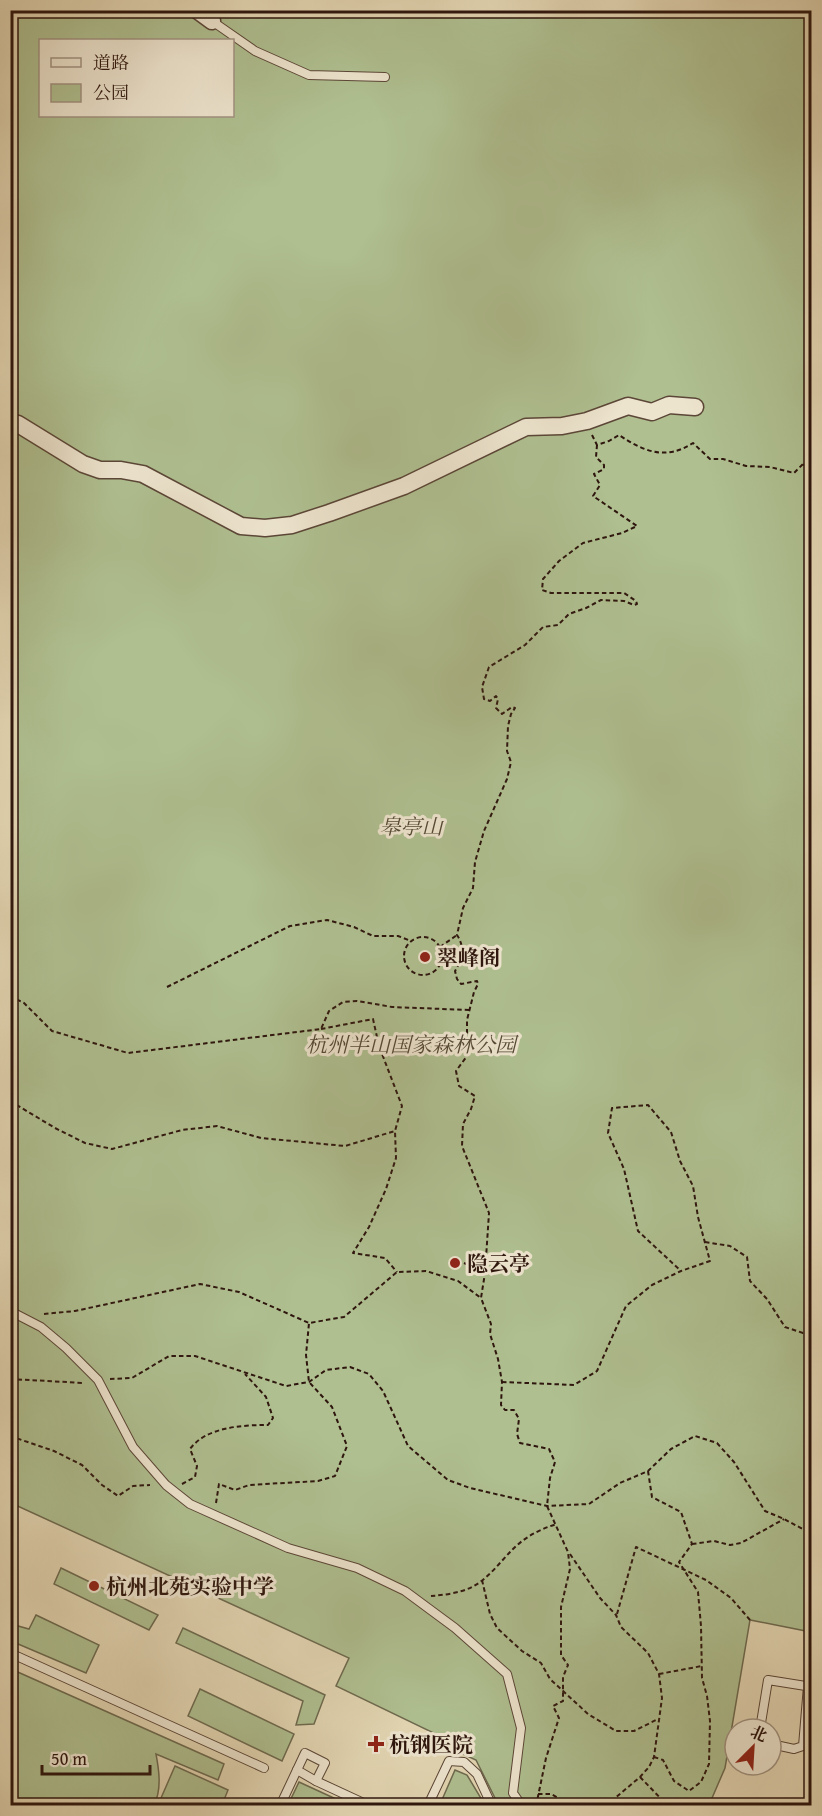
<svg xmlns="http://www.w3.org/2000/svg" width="822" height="1816" font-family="'Gentium Book Plus','Noto Serif SC',serif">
<rect width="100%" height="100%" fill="#e3d6b3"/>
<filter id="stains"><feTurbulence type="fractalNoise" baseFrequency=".00333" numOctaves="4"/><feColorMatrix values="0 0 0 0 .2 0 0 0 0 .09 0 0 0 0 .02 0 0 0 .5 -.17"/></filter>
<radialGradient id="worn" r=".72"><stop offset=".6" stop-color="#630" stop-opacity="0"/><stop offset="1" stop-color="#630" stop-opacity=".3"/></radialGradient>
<g fill="#afbf90" stroke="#6e6a4f" stroke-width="1.5" fill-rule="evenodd">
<path d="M11,11h800v1621l-61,-12 -25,148 -16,37h-208l-4,-3 -21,-42 -31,-14 -5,-10 -104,-50 13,-28 -338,-155zM40,40h192v76h-192z"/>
<path d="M61,1568l97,47 -9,15 -95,-46z"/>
<path d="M36,1615l63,30 -13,28 -75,-32v-17l18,5z"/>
<path d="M183,1628l142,67 -11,29 -18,1 7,-24 -127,-58z"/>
<path d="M11,1669l213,95 -6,16 -62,-26c3,16 6,35 -2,51l-132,1 -11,-5z"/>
<path d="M200,1689l94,45 -12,27 -94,-45z"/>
<path d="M175,1766l53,24 -6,15h-64z"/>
<path d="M455,1770l12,5 18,30h-37l-7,-3z"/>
<path d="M299,1782l50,23h-40l-5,-3 -2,3h-14z"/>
</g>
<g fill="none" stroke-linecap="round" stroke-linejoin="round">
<g stroke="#5b4637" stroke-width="10">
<g id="service">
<path d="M214,10l-2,11 43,30 54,24 76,2"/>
<path d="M10,1311l31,16 25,21 32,32 35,67 33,38 24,19 98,44 69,20 48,23 50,37 52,46 14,54 -8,65 9,13"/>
<path d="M10,1653l254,115"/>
<path d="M760,1729l8,-49 44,7"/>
<path d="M771,1744l23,5 9,-3 5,-60"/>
<path d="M297,1770l19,11"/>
<path d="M280,1806l25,-53 20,10 -9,18 54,25"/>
<path d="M423,1806l7,-5 19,-40 15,1 13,12 15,32"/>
</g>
</g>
<g stroke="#5b4637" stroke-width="19">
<g id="minor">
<path d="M197,10l15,11"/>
<path d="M10,422l8,2 65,40 17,6h21l22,4 98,52 24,2 27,-3 37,-12 75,-27 122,-59 36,-1 25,-5 41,-15 24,6 17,-7 26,2"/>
</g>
</g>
<g stroke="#2e160e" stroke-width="2" stroke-dasharray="4.5 3" stroke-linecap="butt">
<path d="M592,435l5,10 12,-4 10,-6c24,16 46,26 74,8l17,16h13l23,7 24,1 24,6 18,-18"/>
<path d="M803,465l9,-3"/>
<circle cx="423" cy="956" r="19"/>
<path d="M440,947l17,-12"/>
<path d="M167,987l123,-61 37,-6 27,7 19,9h25l13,5"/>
<path d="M10,996l14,7 28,28 76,22 193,-24 8,-18 14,-9 14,-1 35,6 77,3"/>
<path d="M321,1029l52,-10 6,27 23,60 -7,25 1,27 -10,31 -17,38 -16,26 32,5 12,14"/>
<path d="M10,1101l45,27 30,15 27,6 70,-19 35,-4 44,12 84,8 50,-15"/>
<path d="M705,1242l25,4 17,11 3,24 17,18 18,28 18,6 9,-5"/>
<path d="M464,1263l21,10"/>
<path d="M44,1314l31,-3 125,-27 39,8 70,31 35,-6 53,-45 29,-1 32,10 23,17"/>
<path d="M10,1379l74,4"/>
<path d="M110,1379l22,-1 37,-22h26l91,30 23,-4 17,-12 24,-3 19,7 14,17 25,55 40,34 22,8 77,18 42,-2 31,-21 28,-12 23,-22 24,-13 22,7 17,19 31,49 19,8 28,15"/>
<path d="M502,1382l72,3 23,-14 29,-65 26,-21 29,-14 29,-10 -12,-44 -5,-31 -13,-25 -9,-29 -23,-27 -36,3 -4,25 16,36 14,62 43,40"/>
<path d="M10,1436l44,15 28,14 20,20 16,11 15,-10 17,-1"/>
<path d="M648,1471l4,26 29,15 11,32 -13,18 19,30 3,34 1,52 5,18 3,25 -1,43 -8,18 -12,9 -15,-10 -11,-21 -9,-3"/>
<path d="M182,1484l13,-7 2,-11 -7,-17c16,-22 52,-24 78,-24l5,-7 -7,-21 -21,-23"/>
<path d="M216,1503l3,-19 16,6 14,-5 69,-4 17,-5 12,-30 -15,-39 -23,-25 -3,-27 3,-32"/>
<path d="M692,1544l22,-3 16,4 11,-2 43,-24"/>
<path d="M570,1554l30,44 16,17 5,12 27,26 11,21 3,24 -8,59 -5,10 -9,10 -26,22 -11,7"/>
<path d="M482,1580l8,34 7,14 25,23 19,12 9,16 38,35 28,17h18l24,-12"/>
<path d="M431,1596c13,-1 29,-3 41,-9 16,-8 28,-25 41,-38 12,-12 27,-20 44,-25"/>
<path d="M617,1614l19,-67 70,33 25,18 19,22"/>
<path d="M659,1674l43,-8"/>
<path d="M640,1777l28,29"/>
<path d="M538,1794h13l21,12"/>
<path d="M536,1806l10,-48 13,-40 -6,-12 10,-5v-24l5,-12 -7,-10v-48l9,-38 -2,-17 -21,-46 3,-28 5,-16 -6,-13 -29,-6 -3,-9 2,-15 -5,-9h-9l-4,-5 1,-23 -4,-23 -8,-25 1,-10 -10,-26 4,-25 4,-60 -27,-67 1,-22 8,-15 4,-13 -16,-10 -3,-15 11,-15v-36l7,-28 4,-8 -1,-3 -16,3 -4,-5 -2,-8c8,-12 10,-24 2,-36l6,-27 10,-20 2,-26 9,-31 23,-52 4,-17 -4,-11 1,-25 3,-12 4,-6 -3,-1 -10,7 -6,-6 2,-9 -2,-3 -6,5 -6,-2 -2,-12 7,-20 36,-22 18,-18 15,-2 11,-11 17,-6 15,-8 23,1 10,4 3,-1 -1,-3 -12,-8h-73l-9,-3 1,-11 16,-18 24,-18 39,-10 15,-7 -44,-30 7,-11 -6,-11 10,-5v-4l-8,-8 1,-12"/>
</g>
<use href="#service" stroke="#ede4ce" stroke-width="8"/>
<use href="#minor" stroke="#ede4ce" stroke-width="16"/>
</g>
<g fill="#8f2418" stroke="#ede4ce" stroke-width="2">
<circle cx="425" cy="957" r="6"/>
<circle cx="455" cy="1263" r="6"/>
<circle cx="94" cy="1586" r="6"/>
<path d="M373 1735h6v6h6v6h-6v6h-6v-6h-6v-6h6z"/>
</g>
<g text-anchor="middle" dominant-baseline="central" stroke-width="6" stroke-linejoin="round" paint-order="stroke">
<g font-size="21" font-style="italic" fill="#554935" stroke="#ede4ce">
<text x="411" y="826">皋亭山</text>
<text x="411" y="1044">杭州半山国家森林公园</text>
</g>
<g font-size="21" font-weight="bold" fill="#2e160e" stroke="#ede4ce" text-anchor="start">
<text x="437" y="957">翠峰阁</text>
<text x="467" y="1263">隐云亭</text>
<text x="106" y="1586">杭州北苑实验中学</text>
<text x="389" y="1744">杭钢医院</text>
</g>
</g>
<rect width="822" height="1816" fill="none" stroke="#e3d6b3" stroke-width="36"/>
<rect x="12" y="12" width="798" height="1792" fill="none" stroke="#2e160e" stroke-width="3"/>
<rect x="18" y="18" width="786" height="1780" fill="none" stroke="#2e160e" stroke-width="1.5"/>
<rect x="39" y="39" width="195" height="78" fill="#ede4ce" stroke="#a19281" stroke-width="1.5"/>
<rect x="51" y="58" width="30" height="9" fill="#ede4ce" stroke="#a19281" stroke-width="1.5"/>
<text x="93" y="69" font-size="18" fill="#2e160e">道路</text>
<rect x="51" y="84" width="30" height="18" fill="#afbf90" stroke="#a19281" stroke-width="1.5"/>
<text x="93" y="99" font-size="18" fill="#2e160e">公园</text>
<g transform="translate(753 1747) rotate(24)"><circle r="28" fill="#ede4ce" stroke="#a19281" stroke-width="1.5"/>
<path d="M0-4.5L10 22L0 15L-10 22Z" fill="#8f2418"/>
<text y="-9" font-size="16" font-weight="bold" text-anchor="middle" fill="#2e160e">北</text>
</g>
<path d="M42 1765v9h108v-9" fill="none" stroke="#2e160e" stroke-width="3"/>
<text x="51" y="1765" font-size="18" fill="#2e160e" stroke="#ede4ce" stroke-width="4.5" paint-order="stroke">50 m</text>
<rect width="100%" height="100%" filter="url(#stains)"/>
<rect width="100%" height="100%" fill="url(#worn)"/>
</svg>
